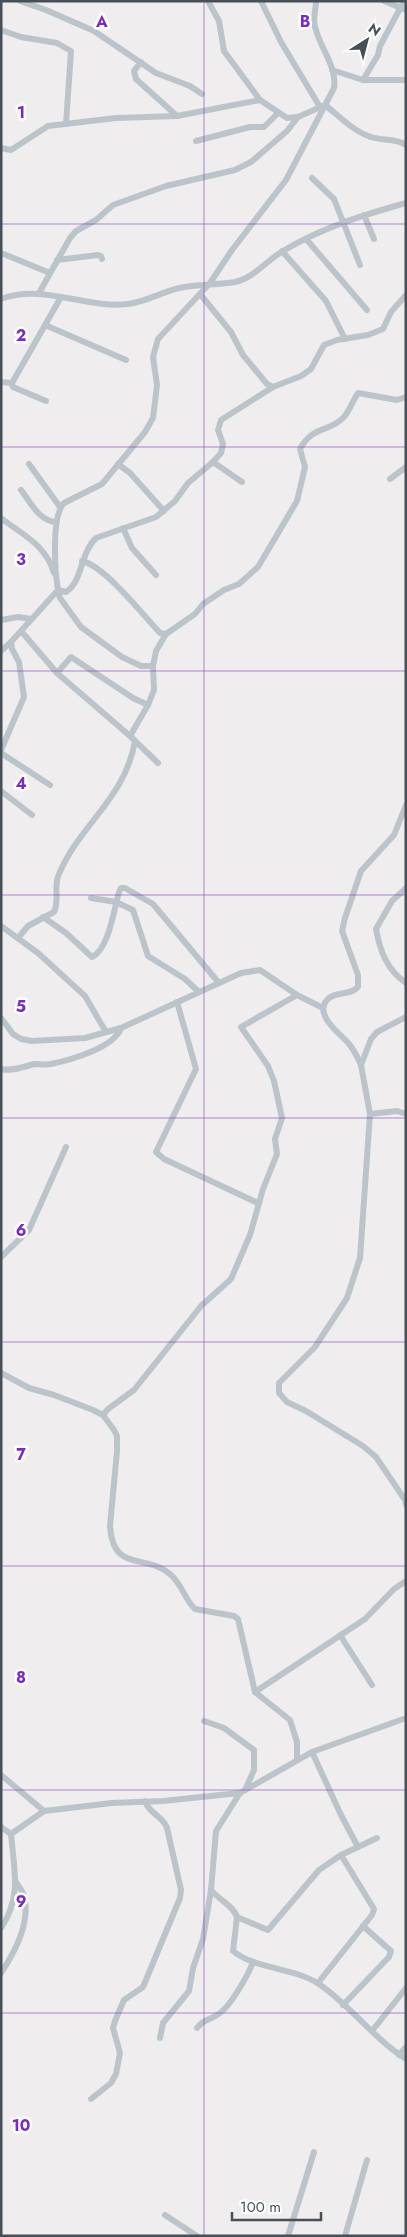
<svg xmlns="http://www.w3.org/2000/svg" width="407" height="2237" font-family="Jost,sans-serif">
<rect width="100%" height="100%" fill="#efeded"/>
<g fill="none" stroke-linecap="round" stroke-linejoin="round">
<g stroke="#bcc4cb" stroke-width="6">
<path d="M20,1l26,9 48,21 62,42 34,13 12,8"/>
<path d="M208,1l11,20 5,30 36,49 27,18 11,-1 27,-12c13,10 29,27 46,32 12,4 24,1 35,8"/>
<path d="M261,1l20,41 39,65"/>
<path d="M316,1c0,6 -2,14 -2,20 2,23 24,44 20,67l-48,92 -54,70 -22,33 -52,56 -5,18 4,28 -4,33 -8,14 -43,52 -38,19c-13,13 -9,69 -6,87l8,2c17,-11 14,-39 30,-54l60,-21 19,-16 13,-18 25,-21 8,-9 2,-9 -5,-14 3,-10 52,-33 28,-11 10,-7 13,-24 13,-5 31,-5 15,-6 8,-17 15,-17"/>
<path d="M384,1l22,9"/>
<path d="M1,30l20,7 36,6 14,8 -5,73"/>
<path d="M141,62l-7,9 2,8 41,37"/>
<path d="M332,70l31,10h43"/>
<path d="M363,80l15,-25 2,-9 24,-45"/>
<path d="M196,141l54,-14h14l14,-14"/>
<path d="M1,148l10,2 37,-24 68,-8 61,-2 83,-16"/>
<path d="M312,178l22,21 26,66"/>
<path d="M364,215l10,24"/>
<path d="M307,240l60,70"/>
<path d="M282,251l44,50 19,38"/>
<path d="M1,253l49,20"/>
<path d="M57,260l41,-5 3,1 1,3"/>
<path d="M39,293l31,-55 6,-7 20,-11 17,-15 53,-19 69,-16 16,-8 36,-31 11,-14"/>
<path d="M200,294l31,38 12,23 24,29 6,3"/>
<path d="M1,299c42,-16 85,10 127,5 17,-2 34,-12 51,-16 18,-4 38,-3 56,-6 19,-4 32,-22 48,-31 38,-23 80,-36 123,-48"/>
<path d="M45,325l81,35"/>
<path d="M1,382l11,1"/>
<path d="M46,401l-33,-14 -1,-4 49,-86"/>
<path d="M213,462l29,20"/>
<path d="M29,464l31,43"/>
<path d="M118,464l12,9 34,38"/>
<path d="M390,479l16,-12"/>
<path d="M21,490c10,13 18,31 35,32"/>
<path d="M1,518c22,17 45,27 53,55"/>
<path d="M123,528l9,20 24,27"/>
<path d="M82,561c23,5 61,54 78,72l6,1"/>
<path d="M1,620l17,-3 13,2"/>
<path d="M21,631l36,42 73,63 28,27"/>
<path d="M1,651l10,-9"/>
<path d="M57,673l14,-16 62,41 15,7"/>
<path d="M130,736l18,-31 6,-15 -1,-24 3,-15 10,-17 29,-20 8,-10 21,-14 15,-6 19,-17 39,-66 8,-34 -5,-18c13,-24 29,-16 44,-32 6,-7 9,-17 14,-24l39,7 9,-3"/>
<path d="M1,750l23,-53 -5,-35 -7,-13 -1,-7 47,-52 2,8 21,29 41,30 19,9h12"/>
<path d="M1,753l49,32"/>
<path d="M1,791l31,24"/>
<path d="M406,888l-14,13 -16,28c4,22 11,41 30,54"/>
<path d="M91,898l25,4 17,8 15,46 37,23 14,13"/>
<path d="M43,917l23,16 26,24c17,-8 22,-48 27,-65l2,-4h4l28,16 66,79"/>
<path d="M1,926l37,27 47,43 21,36"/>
<path d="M18,938l10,-12 26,-14c6,-12 -1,-26 5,-38 21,-50 66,-75 76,-133"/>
<path d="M177,1002l19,67 -40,83 8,7 94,44"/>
<path d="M406,1017l-29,15 -6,7 -10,26 9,49 -10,144 -13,40 -32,49 -36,36v10l8,9 19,9 57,35 13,11 29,43 1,5"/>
<path d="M1,1018l12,16 8,5 11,2 53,-3 36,-10 120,-55 19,-3 37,25 26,13"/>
<path d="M361,1065c-3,-7 -7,-15 -12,-21 -7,-9 -36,-29 -22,-44 7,-9 23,-4 31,-13v-12l-16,-44 3,-13 16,-47 33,-36 12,-30"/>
<path d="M1,1069c11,3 24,-3 34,-5 5,0 11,1 16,0 19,-4 63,-16 70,-36"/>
<path d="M370,1114l27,-3 9,3"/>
<path d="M1,1257l28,-27 37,-83"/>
<path d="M1,1373l28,15 25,7 39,15 10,5 11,15 3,6v15l-7,75c3,47 35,27 60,48 12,10 15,26 25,35l39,7 4,3 17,73 35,28 7,22v18"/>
<path d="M103,1415l5,-6 26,-19 67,-84 30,-27 19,-44 13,-46 14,-35 -2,-15 7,-21 -8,-37 -6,-15 -27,-39 56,-32"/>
<path d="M340,1635l32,50"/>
<path d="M255,1692l110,-73 29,-30 12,-8"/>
<path d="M204,1721l20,7 30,22v20l-9,20"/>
<path d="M312,1752l29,63 17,32"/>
<path d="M1,1775l43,36"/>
<path d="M1,1827l10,7c3,35 11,63 -10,94"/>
<path d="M11,1834l33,-23 68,-8 51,-2 77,-8"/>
<path d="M211,1890c8,10 22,15 26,27l-4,34c24,19 60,16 86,33 31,21 54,54 87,75"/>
<path d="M237,1917l31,13 51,-60 22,-15 36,-17"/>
<path d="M1,1973c14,-21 30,-51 23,-77 -1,-5 -6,-10 -8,-14"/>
<path d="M318,1983l54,-68 2,-6 -33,-54"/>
<path d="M343,2005l46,-48 2,-6 -28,-25"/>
<path d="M197,2028c8,-10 11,-7 20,-13 13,-7 31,-40 36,-53"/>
<path d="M372,2031l34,-43"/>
<path d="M160,2038l3,-15 26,-32 4,-23 10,-29 8,-49 5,-59 24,-38 72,-41 94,-34"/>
<path d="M399,2055l7,-8"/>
<path d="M91,2099l20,-16 5,-9 4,-21 -7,-25 2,-7 9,-21 19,-13 37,-89 1,-8 -14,-62c-4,-12 -18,-14 -22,-27"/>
<path d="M165,2215l32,21"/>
<path d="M288,2236l26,-84"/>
<path d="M345,2236l22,-76"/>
</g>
</g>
<path fill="none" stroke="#7b2cbf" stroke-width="1" stroke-opacity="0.55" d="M204,1v2235M1,224h405M1,447h405M1,671h405M1,895h405M1,1118h405M1,1342h405M1,1566h405M1,1790h405M1,2013h405"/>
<g font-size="16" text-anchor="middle" font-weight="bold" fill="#7b2cbf" stroke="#fff" stroke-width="5" stroke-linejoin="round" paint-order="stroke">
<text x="102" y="27">A</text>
<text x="305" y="27">B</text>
<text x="21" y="118">1</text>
<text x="21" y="341">2</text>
<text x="21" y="565">3</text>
<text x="21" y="789">4</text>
<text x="21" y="1012">5</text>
<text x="21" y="1236">6</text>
<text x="21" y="1460">7</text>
<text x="21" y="1683">8</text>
<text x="21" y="1907">9</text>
<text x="21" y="2131">10</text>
</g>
<rect width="407" height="2237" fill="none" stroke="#475058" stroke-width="5"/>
<g transform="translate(367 40) rotate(36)" stroke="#ffffff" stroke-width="4" paint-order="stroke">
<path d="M0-4L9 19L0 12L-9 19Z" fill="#475058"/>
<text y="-8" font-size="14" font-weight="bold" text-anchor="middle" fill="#475058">N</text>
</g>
<path d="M232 2212v8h89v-8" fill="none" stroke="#475058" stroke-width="2.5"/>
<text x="240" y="2212" font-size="15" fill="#475058" stroke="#ffffff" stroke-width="4" paint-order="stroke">100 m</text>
</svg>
